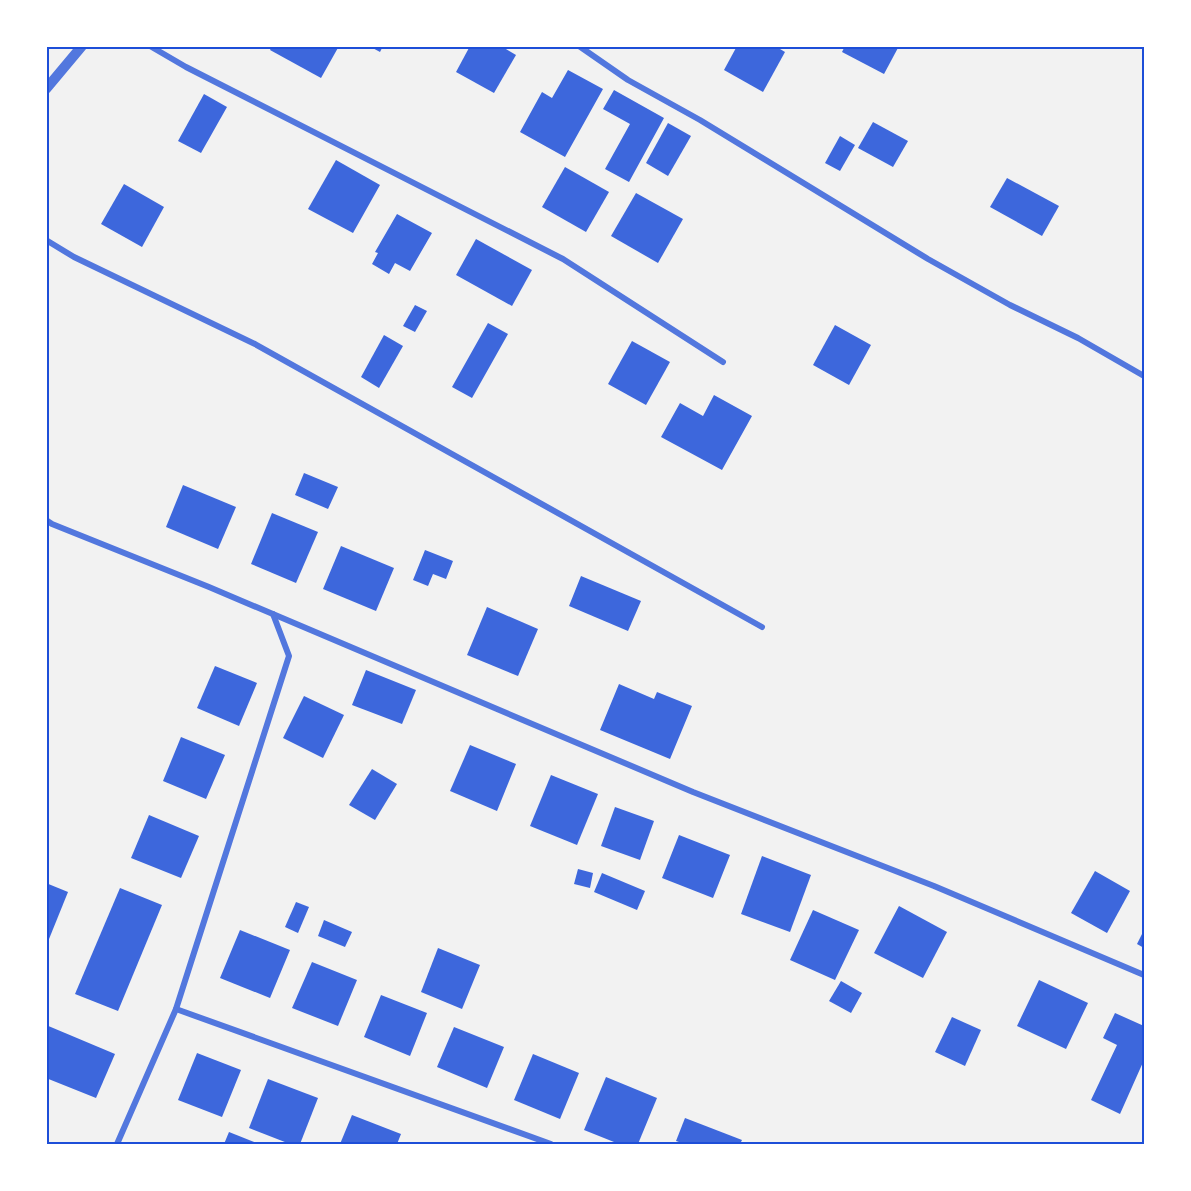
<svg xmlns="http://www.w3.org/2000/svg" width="1191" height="1191" font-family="'Public Sans',sans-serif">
<rect width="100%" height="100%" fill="#f2f2f2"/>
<g fill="#3d67dc">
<path d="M272,46h67l-18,32 -51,-28z"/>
<path d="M369,46h14l-3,6z"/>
<path d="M470,46h31l15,9 -22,38 -38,-21z"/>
<path d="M737,46h38l10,6 -22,40 -39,-22z"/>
<path d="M845,46h54l-15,28 -42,-22z"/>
<path d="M568,70l35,19 -38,68 -45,-25 22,-40 10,6z"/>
<path d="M614,90l50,28 -35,64 -24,-13 25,-45 -27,-15z"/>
<path d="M204,94l23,13 -26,46 -23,-12z"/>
<path d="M873,122l35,19 -15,26 -35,-19z"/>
<path d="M668,123l23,13 -23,40 -22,-13z"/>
<path d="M840,136l15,9 -15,26 -15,-8z"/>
<path d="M336,160l44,25 -27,48 -45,-24z"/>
<path d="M565,167l44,25 -23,40 -44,-25z"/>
<path d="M1007,178l52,28 -17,30 -52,-29z"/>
<path d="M124,184l40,23 -22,40 -41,-23z"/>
<path d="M636,193l47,26 -25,44 -47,-27z"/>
<path d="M397,214l35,19 -22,38 -15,-8 -6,11 -17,-10 6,-11 -3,-1z"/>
<path d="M476,239l56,31 -20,36 -56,-31z"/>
<path d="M415,305l12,6 -12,21 -12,-6z"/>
<path d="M488,323l20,11 -36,64 -20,-11z"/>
<path d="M835,325l36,20 -22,40 -36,-20z"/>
<path d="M384,335l19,11 -24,42 -18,-11z"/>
<path d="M632,341l38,21 -24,43 -38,-21z"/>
<path d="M714,395l38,21 -30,54 -61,-33 19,-34 23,13z"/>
<path d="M304,473l34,14 -10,22 -33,-14z"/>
<path d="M183,485l53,22 -18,42 -52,-22z"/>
<path d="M272,513l46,19 -22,51 -45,-19z"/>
<path d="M341,546l53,22 -18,43 -53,-22z"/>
<path d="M425,550l28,11 -7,18 -13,-5 -5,12 -15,-6z"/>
<path d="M581,576l60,25 -13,30 -59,-25z"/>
<path d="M487,607l51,22 -20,47 -51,-21z"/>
<path d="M215,666l42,17 -18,43 -42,-18z"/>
<path d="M366,670l50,20 -14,34 -50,-19z"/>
<path d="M619,684l35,15 3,-7 35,14 -22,53 -70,-29z"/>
<path d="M304,696l40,19 -21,43 -40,-20z"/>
<path d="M181,737l44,18 -19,44 -43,-18z"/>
<path d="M470,745l46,19 -19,47 -47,-20z"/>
<path d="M372,769l25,15 -22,36 -26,-15z"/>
<path d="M551,775l47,19 -21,51 -47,-19z"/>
<path d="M615,807l39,14 -14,39 -39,-14z"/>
<path d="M149,815l50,21 -18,42 -50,-20z"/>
<path d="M679,835l51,20 -17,43 -51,-20z"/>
<path d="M762,856l49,19 -21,57 -49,-18z"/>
<path d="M578,869l15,4 -3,15 -16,-4z"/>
<path d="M1095,871l35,20 -23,42 -36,-20z"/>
<path d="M602,873l43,18 -8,19 -43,-18z"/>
<path d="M46,883l22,9 -21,52h-1z"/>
<path d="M120,888l42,17 -44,106 -43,-17z"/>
<path d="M296,902l13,5 -11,26 -13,-6z"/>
<path d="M899,906l48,26 -24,46 -49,-25z"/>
<path d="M813,910l46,20 -24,50 -45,-20z"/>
<path d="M324,920l28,12 -7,15 -27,-11z"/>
<path d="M240,930l50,20 -20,48 -50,-20z"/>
<path d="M1144,930v18l-7,-4z"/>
<path d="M438,948l42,17 -18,44 -41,-17z"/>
<path d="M312,962l45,18 -19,46 -46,-18z"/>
<path d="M1039,980l49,23 -22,46 -49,-23z"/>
<path d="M841,981l21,12 -11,20 -22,-12z"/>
<path d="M381,995l46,18 -17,43 -46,-19z"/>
<path d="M1115,1013l29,13v34l-24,54 -29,-14 26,-55 -14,-7z"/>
<path d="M952,1017l29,13 -16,36 -30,-14z"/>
<path d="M46,1025l69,29 -19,44 -50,-20z"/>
<path d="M454,1027l50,20 -17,41 -50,-21z"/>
<path d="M197,1053l44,17 -19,47 -44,-17z"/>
<path d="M533,1054l46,19 -19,46 -46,-19z"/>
<path d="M606,1077l51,21 -19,46h-19l-35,-14z"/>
<path d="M268,1079l50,19 -18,46h-10l-41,-16z"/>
<path d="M352,1115l49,19 -4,10h-57z"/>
<path d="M685,1118l57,22 -2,4h-55l-9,-3z"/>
<path d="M229,1132l30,12h-35z"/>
</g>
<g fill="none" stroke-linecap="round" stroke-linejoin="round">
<g stroke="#5277de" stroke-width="6">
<path d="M150,46l36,21 377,192 160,103"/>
<path d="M579,46l49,34 72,40 228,139 82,46 68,33 66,38"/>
<path d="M46,240l28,17 181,87 507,283"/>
<path d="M46,520l6,4 157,63 484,205 241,94 210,89"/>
<path d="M176,1009l375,135"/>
<path d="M117,1144l59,-135 113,-353 -16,-42"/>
</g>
<path stroke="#5277de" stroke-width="10" d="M46,89l36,-43"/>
</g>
<rect width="1191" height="1191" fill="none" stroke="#ffffff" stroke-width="96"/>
<rect x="48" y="48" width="1095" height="1095" fill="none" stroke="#1d4ed8" stroke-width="2"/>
</svg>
